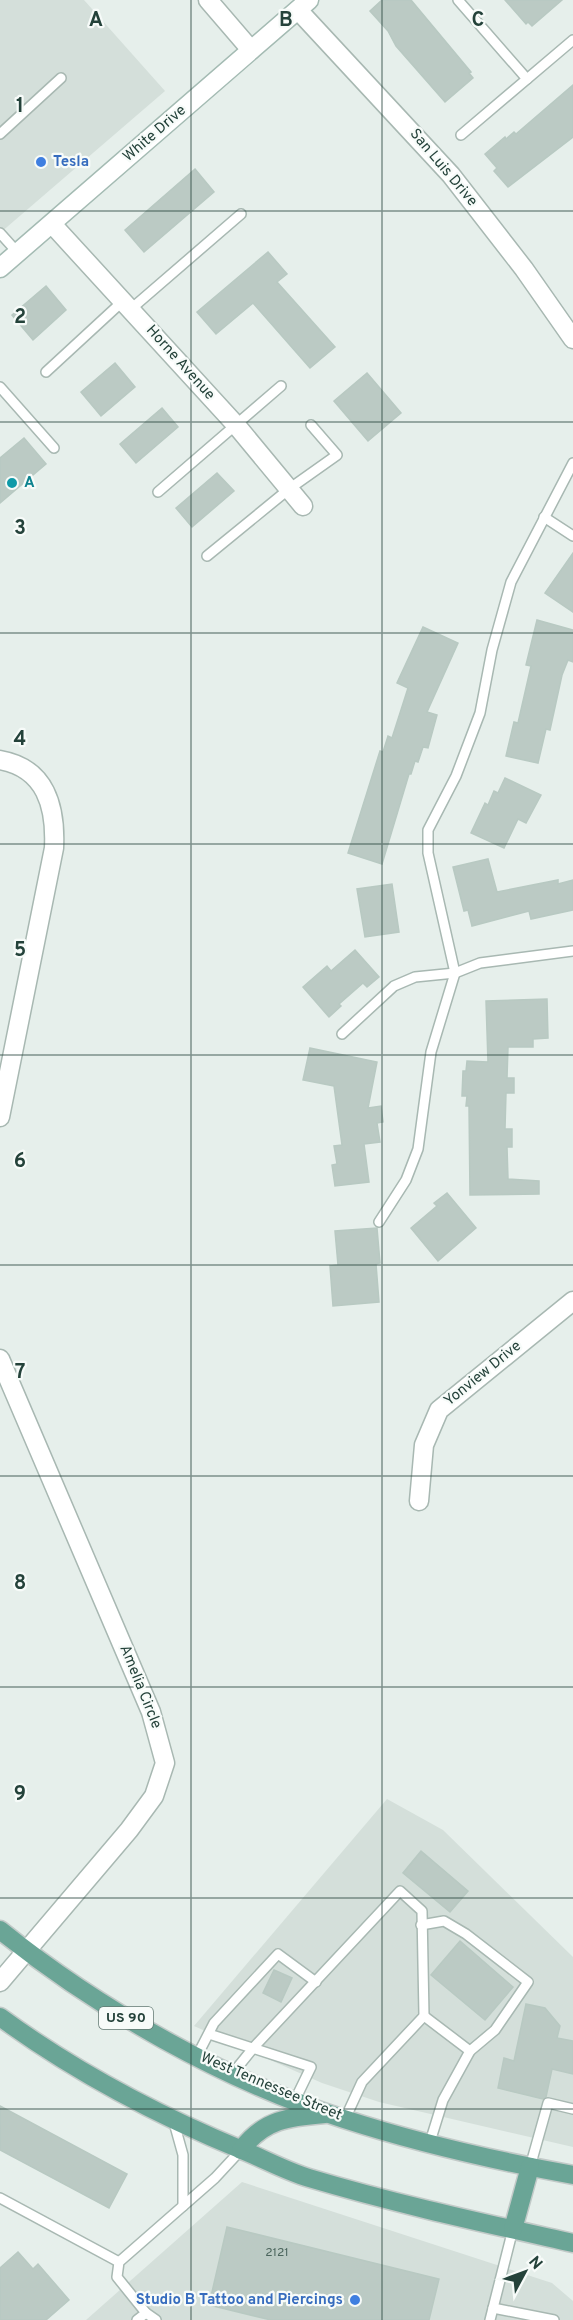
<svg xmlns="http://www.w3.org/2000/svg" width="573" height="2320" font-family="Overpass,sans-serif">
<rect width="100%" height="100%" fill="#e6efeb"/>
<g fill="#d4dfda">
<path d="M0,0h84l81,91 -165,142z"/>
<path d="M387,1799l56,31 130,127v190l-194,-45 -57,-19 -128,-57z"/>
<path d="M242,2182l310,101 21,18v19h-487z"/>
</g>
<g fill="#bbcac4" stroke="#b8c9c2" stroke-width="1.5">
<path d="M382,0h29l60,72 -2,1 4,5 -28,24 -49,-56 -8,-15 -18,-20z"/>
<path d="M505,0h57l-30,26 -4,-4 -2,2z"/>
<path d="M573,85v52l-65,50 -14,-16 3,-3 -12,-14 20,-17 1,2 8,-7 2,2z"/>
<path d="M195,169l19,23 -70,60 -19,-22z"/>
<path d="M268,252l19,22 -10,8 58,65 -25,21 -57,-65 -37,31 -19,-22z"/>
<path d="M46,286l20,24 -33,30 -21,-25z"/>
<path d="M115,363l20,24 -34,29 -20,-24z"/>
<path d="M367,373l34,40 -33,28 -34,-40z"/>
<path d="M162,408l16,19 -42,36 -16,-19z"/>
<path d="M24,438l22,26 -46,39v-45z"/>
<path d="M217,473l17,18 -42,36 -16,-19z"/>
<path d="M573,553v59l-28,-19z"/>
<path d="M537,620l36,10v32l-5,-2 -6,15 -12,55 -4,-1 -8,34 -32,-7 8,-34 4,1 13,-57 -5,-1z"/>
<path d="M423,627l35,16 -31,69 10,3 -9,33 -5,-1 -5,15 -3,-1 -4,13h-2l-27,90 -34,-11 32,-102 3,1 5,-16 4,2 16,-50 -11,-5z"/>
<path d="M505,778l36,17 -15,28 -8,-4 -14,29 -33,-15 14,-30 3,2 6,-14 4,2z"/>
<path d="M488,859l9,33 61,-12v4l15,-4v30l-42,9 -2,-8 -57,15 -4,-16 -4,1 -11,-44z"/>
<path d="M392,884l7,48 -34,5 -8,-48z"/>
<path d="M355,950l24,27 -12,10 -4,-4 -24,21 2,2 -12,11 -26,-30 24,-21 4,5z"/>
<path d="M547,999l1,39 -15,1v8h-25l-1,31h7v15h-8l-1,36h7v18h-5l1,32 31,2v13l-69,1 -1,-89h-3l1,-10h-5l1,-25h3l1,-10 21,1 -2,-61z"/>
<path d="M310,1048l67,14 -9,46 13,-2 2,16 -6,1 3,19 -16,2 5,38 -34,4 -3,-21 5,-1 -3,-18 8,-1 -8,-59 -31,-6z"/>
<path d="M447,1193l29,35 -38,33 -27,-33 26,-22 -3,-3z"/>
<path d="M377,1228l3,35 -4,1 3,38 -46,4 -3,-40 8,-1 -3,-34z"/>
<path d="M421,1851l47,40 -18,21 -47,-39z"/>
<path d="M460,1941l53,46 -28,33 -54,-45z"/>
<path d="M274,1970l18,8 -11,24 -18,-9z"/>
<path d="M526,2004l19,4 15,18 -3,12 16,3v33l-21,-5 -6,28 -3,2 -45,-11 6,-30 10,3z"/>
<path d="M0,2106l127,68 -18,34 -109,-58z"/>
<path d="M227,2227l212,52 -10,41h-158l-62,-15z"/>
<path d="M18,2252l15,17 5,-5 31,36 -23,20h-46v-52z"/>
</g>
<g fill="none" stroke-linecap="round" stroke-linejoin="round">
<g stroke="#a8b8b2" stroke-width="12">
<g id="lane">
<path d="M458,0l69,79"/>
<path d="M0,134l61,-56"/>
<path d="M461,135l112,-95"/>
<path d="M0,233l18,20"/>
<path d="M131,309l110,-95"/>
<path d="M46,372l77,-71"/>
<path d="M0,387l54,61"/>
<path d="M158,492l123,-106"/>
<path d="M544,517l29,19"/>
<path d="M207,556l82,-67 48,-34 -26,-30"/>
<path d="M342,1034l52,-48 21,-9 40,-4 25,-10 93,-12"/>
<path d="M379,1222l27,-42 12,-31 13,-97 24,-79 -27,-120v-23l28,-54 24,-63 12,-63 19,-68 62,-119"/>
<path d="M421,1925l23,-4 22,13 62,48 -33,48 -25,21 -27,49 -13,42"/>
<path d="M424,2016l46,35"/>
<path d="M209,2034l102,33 -16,33"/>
<path d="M197,2056l17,-33 64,-69 38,28"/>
<path d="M233,2073l21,-26 146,-156 22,20 2,105 -62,66 -17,37"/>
<path d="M173,2119l10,36v51"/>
<path d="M530,2167l18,-64 25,6"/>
<path d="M0,2198l119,64"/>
<path d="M493,2308l61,12"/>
<path d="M146,2313l10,7"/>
<path d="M137,2320l9,-7 -29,-36 2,-15 96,-84 26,-28"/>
<path d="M490,2320l23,-91"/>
</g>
</g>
<g stroke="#a8b8b2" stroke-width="21">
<g id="street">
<path d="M208,0l43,50"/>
<path d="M298,10l153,165 73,94 49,70"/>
<path d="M52,224l184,201 67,81"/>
<path d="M0,760c46,8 56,47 54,88l-54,269"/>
<path d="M0,1359l151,353 14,51 -11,33 -25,34 -129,152"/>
<path d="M419,1501l5,-56 15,-35 134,-109"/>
</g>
</g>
<g stroke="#a4bbb3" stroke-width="21">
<path id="secondary" d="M0,268l309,-268"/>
</g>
<g stroke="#c2cac8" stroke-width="21">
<g id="primary">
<path d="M0,1930c98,79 224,150 344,189 74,24 153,42 229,56"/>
<path d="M0,2017c74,54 157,98 242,133 22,9 44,21 67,28 87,26 175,45 264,65"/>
<path d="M241,2150c23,-31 48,-33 84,-36"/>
<path d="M513,2229l17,-62"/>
</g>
</g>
<use href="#lane" stroke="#fff" stroke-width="9"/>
<use href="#street" stroke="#fff" stroke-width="18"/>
<use href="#secondary" stroke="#fff" stroke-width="18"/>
<use href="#primary" stroke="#6aa596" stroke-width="18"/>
</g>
<path fill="none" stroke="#24423a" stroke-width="1.5" stroke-opacity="0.55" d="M191,0v2320M382,0v2320M0,211h573M0,422h573M0,633h573M0,844h573M0,1055h573M0,1265h573M0,1476h573M0,1687h573M0,1898h573M0,2109h573"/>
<g fill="#3f7fe0" stroke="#f7fbf9" stroke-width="2">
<circle cx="41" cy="162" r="6"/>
<circle cx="355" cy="2300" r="6"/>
</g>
<circle fill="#0f9aa8" stroke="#f7fbf9" stroke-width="2" cx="12" cy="483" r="6"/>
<g text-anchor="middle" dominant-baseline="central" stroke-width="4.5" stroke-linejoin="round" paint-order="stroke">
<g font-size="12" fill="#4a645c">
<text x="277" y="2253">2121</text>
</g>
<rect fill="#f7fbf9" stroke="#637a73" stroke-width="1.5" x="99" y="2007" width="54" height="22" rx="4.5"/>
<g font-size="14" font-weight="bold" fill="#24423a">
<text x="126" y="2018">US 90</text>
</g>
<g font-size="15" fill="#24423a" stroke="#f7fbf9">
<text transform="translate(155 134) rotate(-41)">White Drive</text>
<text transform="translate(443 168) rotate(50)">San Luis Drive</text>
<text transform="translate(180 363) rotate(48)">Horne Avenue</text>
<text transform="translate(483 1374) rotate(-39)">Yonview Drive</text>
<text transform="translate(140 1687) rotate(68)">Amelia Circle</text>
<text transform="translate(271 2087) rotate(23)">West Tennessee Street</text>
</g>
<g font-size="15" font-weight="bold" fill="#366cbe" stroke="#f7fbf9" text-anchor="start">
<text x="53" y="162">Tesla</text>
<text x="343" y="2300" text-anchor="end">Studio B Tattoo and Piercings</text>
</g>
<g font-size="15" font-weight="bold" fill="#0d838f" stroke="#f7fbf9" text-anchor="start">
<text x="24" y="483">A</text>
</g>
</g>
<g font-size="20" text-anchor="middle" font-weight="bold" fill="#24423a" stroke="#f7fbf9" stroke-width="4.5" stroke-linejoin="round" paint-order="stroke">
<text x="96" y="26">A</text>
<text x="286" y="26">B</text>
<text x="478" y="26">C</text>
<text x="20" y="112">1</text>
<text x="20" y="323">2</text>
<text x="20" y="534">3</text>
<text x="20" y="745">4</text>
<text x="20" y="956">5</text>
<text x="20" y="1167">6</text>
<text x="20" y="1378">7</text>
<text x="20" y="1589">8</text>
<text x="20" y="1800">9</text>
</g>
<g transform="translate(525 2272) rotate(49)" stroke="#f7fbf9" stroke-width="4.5" paint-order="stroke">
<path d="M0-4.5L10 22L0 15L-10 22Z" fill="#24423a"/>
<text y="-9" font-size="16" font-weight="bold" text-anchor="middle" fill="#24423a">N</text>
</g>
</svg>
